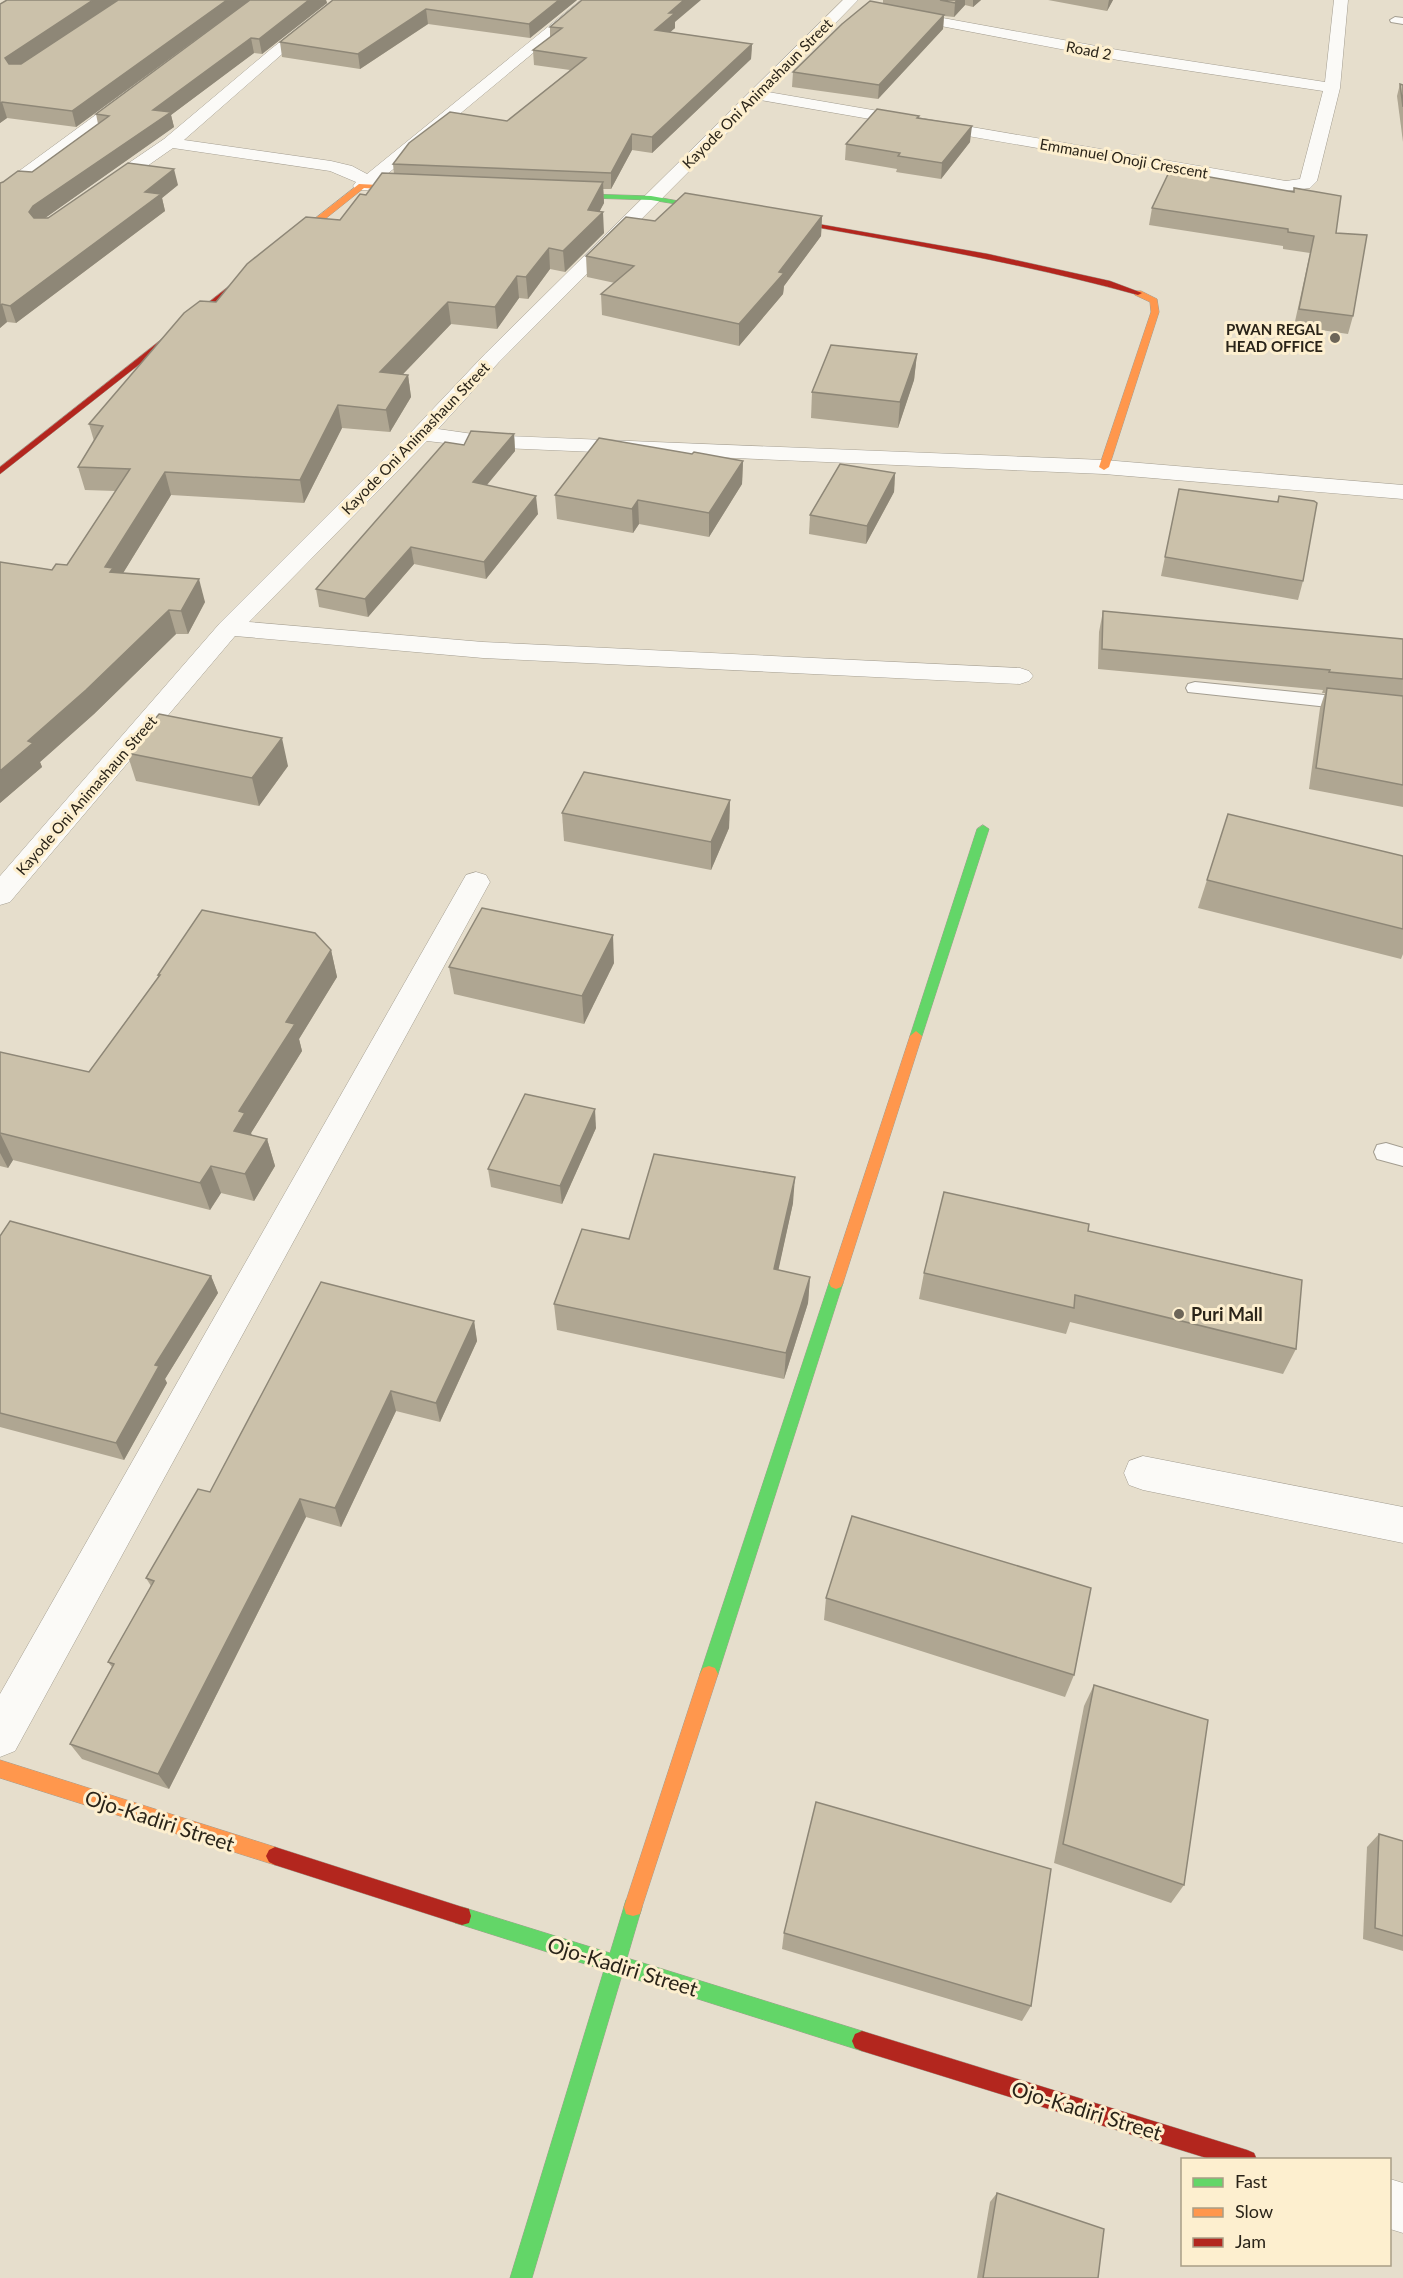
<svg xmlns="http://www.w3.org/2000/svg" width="1403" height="2278" font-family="Lato,sans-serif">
<rect width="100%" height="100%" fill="#e6decc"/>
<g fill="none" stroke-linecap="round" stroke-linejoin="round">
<g stroke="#a39d90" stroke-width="2">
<g id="lane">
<path d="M1395,17l8,1v6l-12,-2 -1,-2z"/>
<path d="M1195,682l208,21v12l-215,-23 -2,-4 2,-4z"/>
<path d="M1386,1143l17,5v18l-26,-7 -3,-7 3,-7z"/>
</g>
</g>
<g stroke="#a39d90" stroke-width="1">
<g id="street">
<path d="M334,0h16l-69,55 -97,85 147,21 21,5 15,8 214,-174h16l-229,190h-12l-3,-4 3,-4 -26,-11 -157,-23 -66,46h-12l-3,-4 3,-4 69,-47 107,-90z"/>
<path d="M843,0h15l-90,92 518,89 14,-2 23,-88 -205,-31 -219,-42 -7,-4 7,-4 219,40 207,32 9,-82h14l-8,88 -23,93 -7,7 -24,3 -526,-91 -261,262 -61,67 42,6 624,25 299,25v14l-299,-25 -624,-27 -53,-6 -178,181 234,20 537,26 9,3 4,5 -4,5 -9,3 -537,-26 -248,-22 -225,266 -10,3v-29l220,-253 194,-194 71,-75z"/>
<path d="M133,90l6,2 2,3 -2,3 -133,99 -6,1v-13l127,-93z"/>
<path d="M476,872l10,3 4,7 -475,869 -15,6v-63l462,-812 4,-7z"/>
<path d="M1143,1456l260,51v36l-260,-53 -14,-5 -5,-12 5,-12z"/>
<path d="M1390,2179l13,4v50l-13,-4z"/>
</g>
</g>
<g stroke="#a39d90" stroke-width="1">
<g id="fast">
<path d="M556,193l95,3 72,13 -4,2 -68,-11 -92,-3h-3z"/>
<path d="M983,825l6,4 -67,207 -6,5 -5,-2 -1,-3 67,-207z"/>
<path d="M836,1277l5,2 2,4 -125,391 -3,6 -6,2 -6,-2 -3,-6 129,-391 2,-4z"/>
<path d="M633,1898l7,2 2,7 -15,51 235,73 7,3 3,7 -3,7 -7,3 -240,-76 -90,303h-22l94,-308 -142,-45 -7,-2 -2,-7 2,-7 7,-2 148,46 16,-53z"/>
</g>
</g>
<g stroke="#a39d90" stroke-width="1">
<g id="slow">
<path d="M359,184l58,3 4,2 -4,2 -53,-3 -64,51h-6v-4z"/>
<path d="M1135,291h6l16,8 2,13 -50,155 -5,3 -5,-3 52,-155 -1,-10 -15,-7z"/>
<path d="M916,1031l6,5 -79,247 -2,4 -5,2 -5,-2 -2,-4 81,-247z"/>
<path d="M709,1666l6,2 3,6 -76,233 -2,7 -7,2 -7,-2 -2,-7 76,-233 3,-6z"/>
<path d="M0,1760l275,87 6,3 3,6 -3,6 -6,3 -275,-87z"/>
</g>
</g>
<g stroke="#a39d90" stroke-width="1">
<g id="jam">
<path d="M773,216l215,38 122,27 32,12 -4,2c-119,-33 -240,-53 -362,-75l-4,-2z"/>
<path d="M294,235l7,2 -301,237v-7z"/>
<path d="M275,1847l187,60 7,2 2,7 -2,7 -7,2 -187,-60 -6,-3 -3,-6 3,-6z"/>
<path d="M862,2031l385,119 7,3 3,7h-44l-351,-109 -7,-3 -3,-7 3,-7z"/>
</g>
</g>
<use href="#lane" fill="#fbfaf7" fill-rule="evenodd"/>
<use href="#street" fill="#fbfaf7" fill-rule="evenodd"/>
<use href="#fast" fill="#63d668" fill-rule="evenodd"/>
<use href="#slow" fill="#ff974d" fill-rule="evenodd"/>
<use href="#jam" fill="#b3261e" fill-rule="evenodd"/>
</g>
<g fill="#afa692">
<path d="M250,0h76l1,3 -65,51 -8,-1 -83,62 3,12 -129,91 133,-33 -16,13 3,13 -149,112 -9,-1 -7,6v-145l32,-11 66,-48 -2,-10z"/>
<path d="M250,0l-174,127 -69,-9 -7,5v-119z"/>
<path d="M333,0h244l-47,38 -102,-14 -68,45 -78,-12 -2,-15z"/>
<path d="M883,0h98l-8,7 -8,-2 -11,12 -10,-1 -1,13 -65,70 -86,-12 1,-15 90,-68z"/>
<path d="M1048,0h65l-6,11z"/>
<path d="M675,22v6l-5,4 82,12 -1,15 -99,94 -20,-3 -21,39h-8l1,14 -5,9 5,21 -39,39 -15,-3 -22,30 -9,-1 -22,31 -46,-5 -48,50 5,1 3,22 -21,35 -48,-4 -38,75 -133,-8 -48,78 82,29 -17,32h-12l-82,80 -54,48 2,5 -42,36 52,-233 15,-5 49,-74 -31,-1 -7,-23 16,-26 -5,-17 127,-122 124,-82 26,-25 28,-21 -1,-10 114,-43 63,-51 -36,-5 -1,-15 17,-13v-10z"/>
<path d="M1400,84l3,1v57l-6,-46z"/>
<path d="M919,116v2l51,24 -29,37 -45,-7 1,-3 -52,-9 1,-16z"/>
<path d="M1152,208l184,25 17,83 -5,18 -54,-8 16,-73 -27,-4v-3l-134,-21z"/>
<path d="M822,216l-1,20 -37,50 -1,8 -44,52 -137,-31 -1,-21 14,-11 -28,-6 -1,-21 69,-35z"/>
<path d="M917,354l-3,26 -16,48 -87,-10 1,-26z"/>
<path d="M514,434l1,17 -28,34 51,29 -52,65 -72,-15 -46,53 -49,-10 -3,-18 148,-144z"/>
<path d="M692,454l51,7 -1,23 -33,53 -70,-13 -6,9 -76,-14 -2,-24z"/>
<path d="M895,473l-1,19 -28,52 -57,-10 1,-19z"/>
<path d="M1179,489l98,13 2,-6 24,85 -5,19 -137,-24z"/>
<path d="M1103,611l300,28v168l-94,-18 11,-81 5,-15h-3l1,-3 -225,-21 1,-37z"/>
<path d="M127,753l161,13 -29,40 -123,-25z"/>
<path d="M730,800l-1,28 -18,42 -147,-29 -2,-28z"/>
<path d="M1403,856v98l-2,5 -203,-51 9,-28z"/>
<path d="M331,950l6,27 -38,62 3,12 -51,82 1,3 15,3 8,27 -21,35 -33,-8 -11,17 -197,-50 -5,8 -8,-2v-114l89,20 69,-95v-2z"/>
<path d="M614,963l-30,61 -130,-30 -5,-27z"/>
<path d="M596,1128l-34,76 -71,-17 -3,-18z"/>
<path d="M793,1203l-15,67 32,7 -2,26 -24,76 -227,-49 -3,-26 75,-65z"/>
<path d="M1088,1231l208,118 -13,25 -213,-52 -4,12 -147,-35 5,-26z"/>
<path d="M0,1236l211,40 7,17 -53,86 2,4 -43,77 -124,-33z"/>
<path d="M474,1321l3,20 -37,81 -44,-11 -55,116 -35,-10 -137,272 -87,-30 -12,-15 42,-77 -4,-5 43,-76 -5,-8 64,-86z"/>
<path d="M826,1598l248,77 -9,22 -241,-77z"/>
<path d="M1094,1685l90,200 -13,18 -117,-40 30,-157z"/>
<path d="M1379,1834l24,7v110l-40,-12 4,-92z"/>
<path d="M784,1933l247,73 -9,15 -240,-72z"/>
<path d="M997,2193l101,85h-121l13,-76z"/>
</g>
<g fill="#8e8777">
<path d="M93,0h25l-109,74 -4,-16z"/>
<path d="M227,0h23l-174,127 -4,-16z"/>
<path d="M309,0h17l1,3 -65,51 -3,-15z"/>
<path d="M559,0h18l-47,38 -1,-14z"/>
<path d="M684,0h17l-26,22v6l-20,17v-15l14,-17z"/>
<path d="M957,0h8v5l-11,12 1,-14z"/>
<path d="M973,0h8l-8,7z"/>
<path d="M1109,0h4l-6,11z"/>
<path d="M426,9l2,15 -68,45 -2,-15z"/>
<path d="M944,15l-1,14 -65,70 1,-14z"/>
<path d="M251,38l3,15 -83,62 3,12 -136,96 -9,-11 4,-6 120,-96z"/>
<path d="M752,44l-1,15 -99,94v-16z"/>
<path d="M2,102l5,16 -7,5v-19z"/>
<path d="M972,126l-2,16 -29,37 1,-16z"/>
<path d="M632,134v16l-21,39v-16z"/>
<path d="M174,169l4,16 -16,13 3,13 -149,112 -6,-17 135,-114z"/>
<path d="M603,182l1,21 -9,17 8,-8 1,21 -39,39 -2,-21 25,-41z"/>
<path d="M822,216l-1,20 -37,50 -1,8 -44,52v-22z"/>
<path d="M549,248l1,21 -22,30 -2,-22z"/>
<path d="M517,276l2,22 -22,31 -2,-22z"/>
<path d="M448,302l3,22 -68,71 -3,-23z"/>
<path d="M2,304l5,18 -7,6v-22z"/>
<path d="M917,354l-3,26 -16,48 2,-26z"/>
<path d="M408,375l3,22 -21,35 -4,-22z"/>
<path d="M338,405l4,23 -38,75 -4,-23z"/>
<path d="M514,434l1,17 -40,48 -2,-17z"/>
<path d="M743,461l-1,23 -33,53v-24z"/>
<path d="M165,472l6,23 -54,88 -12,-16z"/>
<path d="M895,473l-1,19 -28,52 1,-18z"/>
<path d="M536,496l2,18 -52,65 -2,-17z"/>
<path d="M638,500l1,24 -6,9 -1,-24z"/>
<path d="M411,547l3,17 -46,53 -3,-18z"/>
<path d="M199,579l6,23 -17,32 -7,-23z"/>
<path d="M169,610l7,24 -82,80 -54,48 2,5 -42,36v-32l28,-30z"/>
<path d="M282,738l6,28 -29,40 -7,-28z"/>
<path d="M730,800l-1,28 -18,42v-28z"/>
<path d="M613,935l1,28 -30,61 -2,-28z"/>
<path d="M331,950l6,27 -38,62 3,12 -51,82 2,7 -19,-9 5,-20 47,-89z"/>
<path d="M595,1109l1,19 -34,76 -2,-18z"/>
<path d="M0,1133l13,27 -5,8 -8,-15z"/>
<path d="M267,1139l8,27 -21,35 -9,-27z"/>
<path d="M211,1166l10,27 -11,17 -10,-27z"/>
<path d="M795,1177l-2,26 -20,92 1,-26z"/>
<path d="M211,1276l7,17 -53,86 2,4 -43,77 -8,-17 39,-78z"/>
<path d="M810,1277l-2,26 -24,76 2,-26z"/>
<path d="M474,1321l3,20 -37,81 -4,-19z"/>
<path d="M391,1391l5,20 -55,116 -6,-19z"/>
<path d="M300,1499l6,18 -137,272 -11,-15z"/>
</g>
<g fill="#cbc1aa" stroke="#8e8777" stroke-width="1.5">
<path d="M7,0h86l-88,58 4,6h12l97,-64h109l-155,111 -70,-9 -2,2v-100z"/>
<path d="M250,0h59l-50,39 -8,-1 -98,72 18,2 -138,94 -4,6 5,6h14l80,-55 46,6 -29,23 16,2 -151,112 -8,-2 -2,2v-123l3,-1 15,-11 14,1 77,-56 -13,-2z"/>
<path d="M333,0h226l-30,24 -103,-15 -68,45 -78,-12z"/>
<path d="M582,0h102l-15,13h6l-20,17 97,14 -100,93 -20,-3 -21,39 -218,-9 16,-21 41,-31 57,9 79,-63 -53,-8 29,-22 -12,-1z"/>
<path d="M940,0h17l-2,3z"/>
<path d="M870,1l74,14 -65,70 -86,-13 49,-48z"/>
<path d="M1400,84l3,1v22z"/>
<path d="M877,109l42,7 -2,2 55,8 -30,37 -44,-7 2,-3 -54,-9z"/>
<path d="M1170,170l124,22v-4l47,8 -5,37 31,2 -14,81 -54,-7 15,-73 -26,-4v-3l-136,-21z"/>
<path d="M382,173l221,9 -15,28 15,2 -40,39 -14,-3 -23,29 -9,-1 -22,31 -47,-5 -68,70 28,3 -22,35 -48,-5 -38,75 -135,-8 -60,95 8,1 -3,4 89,7 -18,32 -12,-1 -83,80 -58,51 5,2 -33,28v-209l52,8 4,-6 11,1 63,-96 -52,-2 25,-41 -14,-2 95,-111 16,-12 16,1 31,-38 59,-47 34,3 20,-26 6,1z"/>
<path d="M685,193l137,23 -43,56 5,1 -45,51 -138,-30 33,-28 -48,-10 40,-39 29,4z"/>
<path d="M831,345l86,9 -17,48 -88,-10z"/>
<path d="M471,431l43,3 -41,48 63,14 -52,66 -73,-15 -46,52 -49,-10 129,-147 19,3z"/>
<path d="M599,438l93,16 2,-2 49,9 -34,52 -71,-13 -6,9 -77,-14z"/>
<path d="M840,464l55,9 -28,53 -57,-11z"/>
<path d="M1179,489l99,13 1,-6 35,5 3,2 -14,78 -138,-24z"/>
<path d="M1103,611l300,28v40l-74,-7 1,-2 -228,-21z"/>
<path d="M1327,688l76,8v89l-87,-17z"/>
<path d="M159,714l123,24 -30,40 -125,-25z"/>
<path d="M584,772l146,28 -19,42 -149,-29z"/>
<path d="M1228,814l175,42v73l-196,-49z"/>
<path d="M482,908l131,27 -31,61 -133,-29z"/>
<path d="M202,910l113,23 16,17 -45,72 9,2 -56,87 6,2 -11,18 33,8 -22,35 -34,-8 -11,17 -200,-50v-81l89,20 71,-97h-2z"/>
<path d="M525,1094l70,15 -35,77 -72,-17z"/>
<path d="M654,1154l141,23 -21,92 36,8 -24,76 -232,-49 28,-75 47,10z"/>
<path d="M944,1192l145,32 -1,7 214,49 -6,69 -221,-54 -1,13 -150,-35z"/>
<path d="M10,1221l201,55 -56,89 4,1 -43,77 -116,-30v-177z"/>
<path d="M321,1282l153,39 -38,82 -45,-12 -56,117 -35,-9 -142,275 -88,-30 44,-80 -6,-2 46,-81 -8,-3 52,-89 12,3z"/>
<path d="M852,1516l239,72 -17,87 -248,-77z"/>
<path d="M1094,1685l114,35 -24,165 -121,-41z"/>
<path d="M816,1802l235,67 -20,137 -247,-73z"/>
<path d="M1379,1834l24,7v95l-28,-8z"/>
<path d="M997,2193l107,36 -6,49h-115z"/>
</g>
<g fill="#6c6558" stroke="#fdefcf" stroke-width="2">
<circle cx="1335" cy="338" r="6"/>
<circle cx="1179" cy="1314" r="6"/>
</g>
<g text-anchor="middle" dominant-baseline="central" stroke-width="6" stroke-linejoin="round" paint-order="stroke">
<g font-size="15" fill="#2a2419" stroke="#fdefcf">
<text transform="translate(1089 50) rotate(11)">Road 2</text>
<text transform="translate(757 93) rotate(-45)">Kayode Oni Animashaun Street</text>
<text transform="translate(1124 158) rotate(10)">Emmanuel Onoji Crescent</text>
<text transform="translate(415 438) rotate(-46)">Kayode Oni Animashaun Street</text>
<text transform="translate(86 795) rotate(-49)">Kayode Oni Animashaun Street</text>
</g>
<g font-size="15" font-weight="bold" fill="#2a2419" stroke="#fdefcf" text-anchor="end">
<text x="1323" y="329">PWAN REGAL<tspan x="1323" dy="17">HEAD OFFICE</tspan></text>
</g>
<g font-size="18" font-weight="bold" fill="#2a2419" stroke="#fdefcf" text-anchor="start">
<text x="1191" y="1314">Puri Mall</text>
</g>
<g font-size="21" fill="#2a2419" stroke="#fdefcf">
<text transform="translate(160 1820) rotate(18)">Ojo-Kadiri Street</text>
<text transform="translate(623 1966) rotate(17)">Ojo-Kadiri Street</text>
<text transform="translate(1087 2110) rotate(17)">Ojo-Kadiri Street</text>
</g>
</g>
<rect x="1181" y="2158" width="210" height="108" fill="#fdefcf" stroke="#a99e86" stroke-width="1.5"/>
<rect x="1193" y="2178" width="30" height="9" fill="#63d668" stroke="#a99e86" stroke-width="1.5"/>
<text x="1235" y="2188" font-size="18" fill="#2a2419">Fast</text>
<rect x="1193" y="2208" width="30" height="9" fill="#ff974d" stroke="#a99e86" stroke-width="1.5"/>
<text x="1235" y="2218" font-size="18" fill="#2a2419">Slow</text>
<rect x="1193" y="2238" width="30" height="9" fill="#b3261e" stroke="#a99e86" stroke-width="1.5"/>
<text x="1235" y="2248" font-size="18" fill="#2a2419">Jam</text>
</svg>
